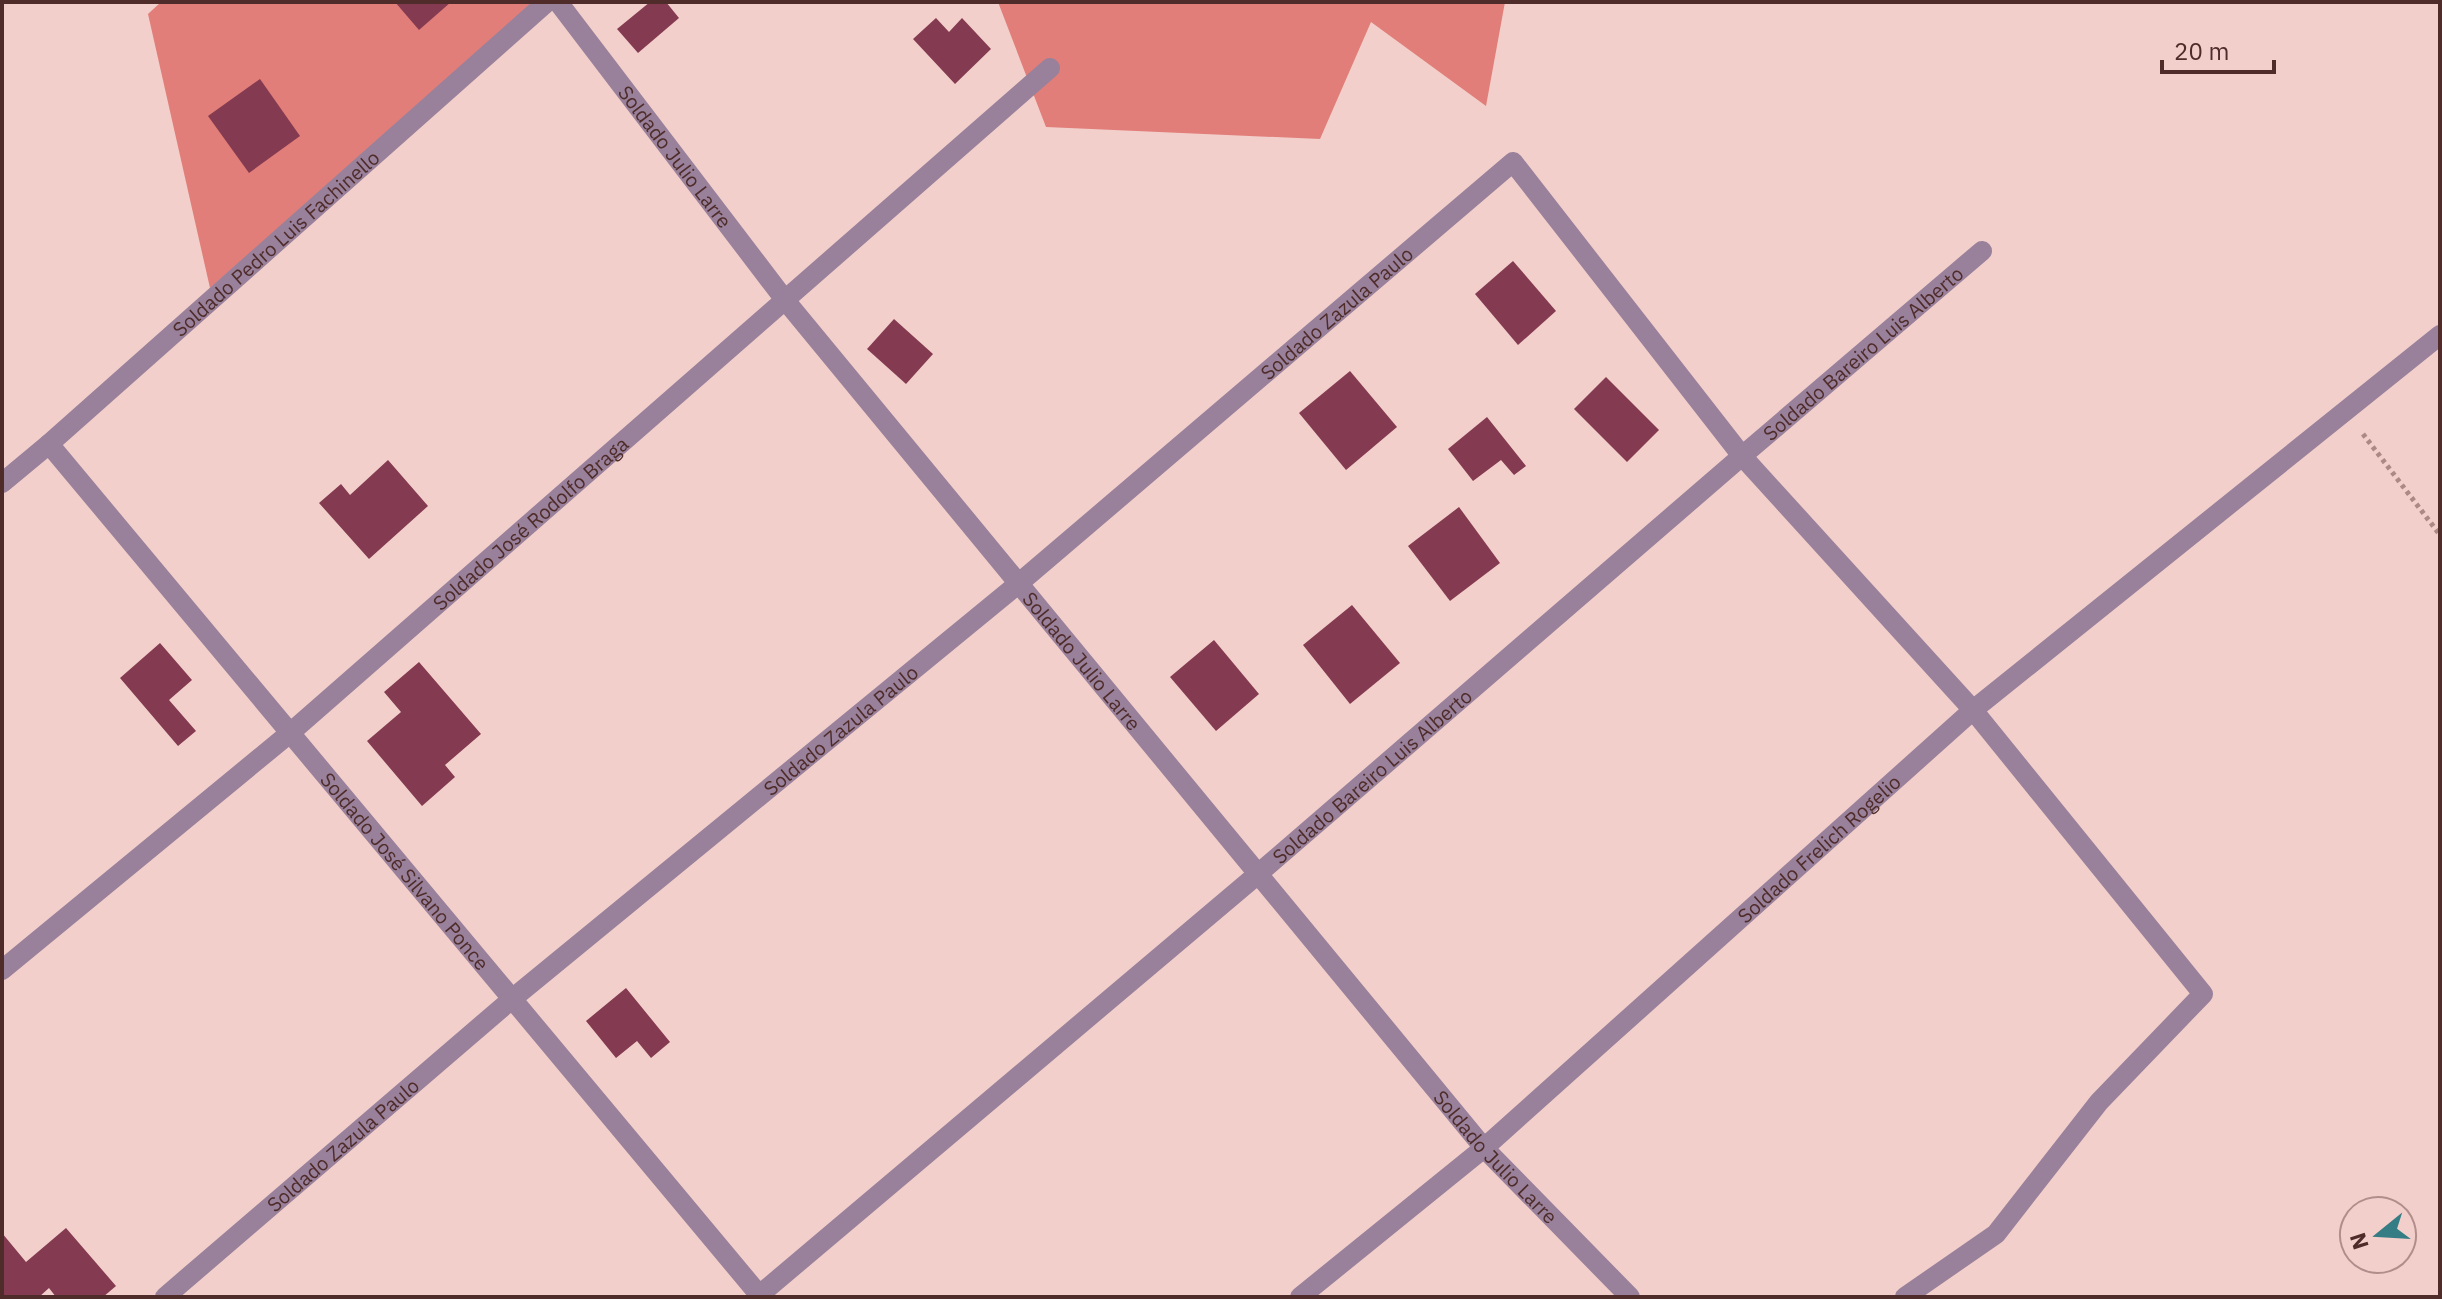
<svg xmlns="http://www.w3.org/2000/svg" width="2442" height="1299" font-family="'IBM Plex Sans',sans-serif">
<rect width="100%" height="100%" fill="#f3cfcb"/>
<g fill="#e17e79">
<path d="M161,2h381l-332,286 -62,-274z"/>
<path d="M998,2h507l-19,104 -115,-84 -51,117 -274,-12z"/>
</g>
<g fill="#843a50">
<path d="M395,2h56l-32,28z"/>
<path d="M650,2h16l13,16 -41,35 -21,-24z"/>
<path d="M936,18l13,14 13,-14 29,31 -36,35 -42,-45z"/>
<path d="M260,79l40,57 -51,37 -41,-57z"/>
<path d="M1513,261l43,50 -38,34 -43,-51z"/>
<path d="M894,319l39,35 -27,30 -39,-35z"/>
<path d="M1350,371l47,56 -51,43 -47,-57z"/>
<path d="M1606,377l53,53 -32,32 -53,-53z"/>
<path d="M1487,417l39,49 -12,9 -13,-15 -28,21 -25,-32z"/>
<path d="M388,460l40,46 -59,53 -50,-56 22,-19 9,11z"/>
<path d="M1459,507l41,56 -50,38 -42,-55z"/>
<path d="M1352,605l48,58 -50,41 -47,-59z"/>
<path d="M1214,640l45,54 -43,37 -46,-54z"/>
<path d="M160,643l32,37 -23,20 27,31 -18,15 -58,-68z"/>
<path d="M419,662l62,72 -36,31 10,12 -33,29 -55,-65 34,-29 -17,-20z"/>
<path d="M626,988l44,54 -19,16 -14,-17 -21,17 -30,-37z"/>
<path d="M66,1228l50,58 -13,11h-47l-7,-9 -10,9h-37v-64l24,29z"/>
</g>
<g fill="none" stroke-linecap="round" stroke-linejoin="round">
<path stroke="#ad8986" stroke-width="5" stroke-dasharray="4 4" stroke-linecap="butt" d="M2363,434l77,101"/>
<g stroke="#99819b" stroke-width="20">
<path id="s1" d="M558,2l227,298 699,848 146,149"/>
<path id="s2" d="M49,444l712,853"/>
<path id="s3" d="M2,483l47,-39 498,-442"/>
<path id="s4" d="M2,970l288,-237 760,-665"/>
<path id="s5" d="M165,1297l347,-298 506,-415 495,-422 229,294 231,254 230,284 -104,108 -103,132 -91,63"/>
<path id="s6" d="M757,1297l501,-423 484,-418 240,-205"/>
<path id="s7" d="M1300,1297l184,-149 489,-438 467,-375"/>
</g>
</g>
<g text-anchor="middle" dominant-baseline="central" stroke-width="8" stroke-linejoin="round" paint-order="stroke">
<g font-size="20" fill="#4f2c2a" stroke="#f3cfcb">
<text stroke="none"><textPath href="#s1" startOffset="194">Soldado Julio Larre</textPath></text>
<text stroke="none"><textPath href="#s3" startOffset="364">Soldado Pedro Luis Fachinello</textPath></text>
<text stroke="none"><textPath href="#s5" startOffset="1530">Soldado Zazula Paulo</textPath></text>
<text stroke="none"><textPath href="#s6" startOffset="1454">Soldado Bareiro Luis Alberto</textPath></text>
<text stroke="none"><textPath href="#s4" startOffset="692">Soldado José Rodolfo Braga</textPath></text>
<text stroke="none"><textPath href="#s1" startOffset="842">Soldado Julio Larre</textPath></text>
<text stroke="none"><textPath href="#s5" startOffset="882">Soldado Zazula Paulo</textPath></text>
<text stroke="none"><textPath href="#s6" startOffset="806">Soldado Bareiro Luis Alberto</textPath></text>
<text stroke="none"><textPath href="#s7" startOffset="686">Soldado Frelich Rogelio</textPath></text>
<text stroke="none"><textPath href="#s2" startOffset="556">Soldado José Silvano Ponce</textPath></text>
<text stroke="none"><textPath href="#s5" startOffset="234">Soldado Zazula Paulo</textPath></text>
<text stroke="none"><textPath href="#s1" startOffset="1488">Soldado Julio Larre</textPath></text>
</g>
</g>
<rect width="2442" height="1299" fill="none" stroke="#4f2c2a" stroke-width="8"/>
<g transform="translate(2378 1235) rotate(252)"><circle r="38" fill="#f3cfcb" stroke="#b18e8b" stroke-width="2"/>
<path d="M0-6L14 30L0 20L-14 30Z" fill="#347d84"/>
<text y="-12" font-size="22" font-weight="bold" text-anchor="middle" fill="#4f2c2a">N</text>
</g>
<path d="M2162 60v12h112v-12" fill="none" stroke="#4f2c2a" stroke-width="4"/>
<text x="2174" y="60" font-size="24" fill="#4f2c2a" stroke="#f3cfcb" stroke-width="6" paint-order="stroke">20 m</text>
</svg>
